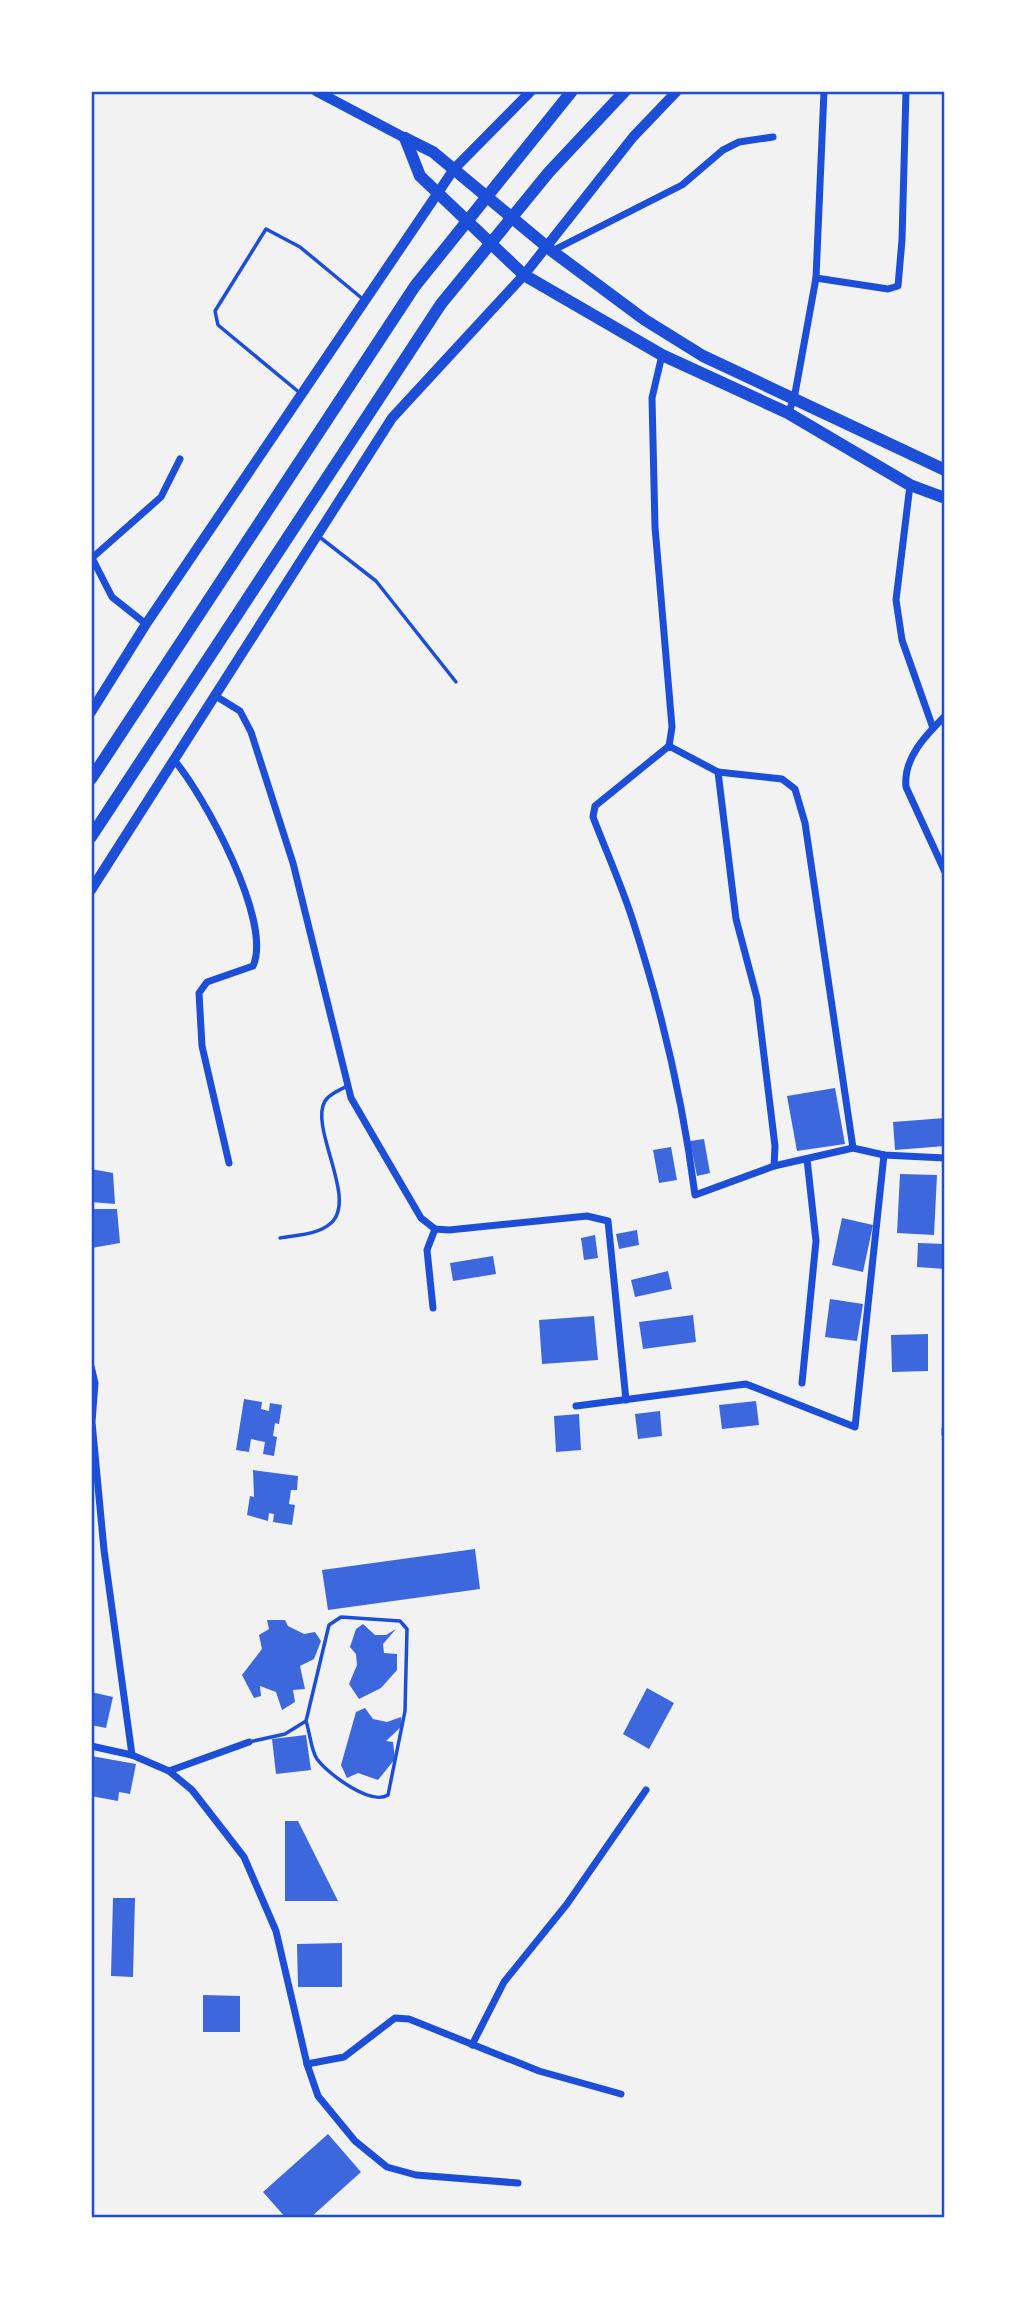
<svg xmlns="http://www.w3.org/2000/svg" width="1036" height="2309" font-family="'Space Grotesk',sans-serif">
<rect width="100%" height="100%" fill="#f2f2f2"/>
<g fill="#3d67dc">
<path d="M835,1088l10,56 -48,7 -10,-55z"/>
<path d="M945,1118v28l-50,4 -2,-28z"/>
<path d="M704,1139l6,34 -13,3 -7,-35z"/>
<path d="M671,1147l6,33 -18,3 -6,-33z"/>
<path d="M91,1169l22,4 2,31 -24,-2z"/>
<path d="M900,1174l37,1 -3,60 -37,-2z"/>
<path d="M91,1209h26l3,34 -29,5z"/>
<path d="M842,1218l31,7 -10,47 -31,-7z"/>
<path d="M637,1230l2,15 -20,4 -3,-15z"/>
<path d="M595,1235l3,23 -14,2 -3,-22z"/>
<path d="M918,1243l27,1v25l-28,-2z"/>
<path d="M493,1256l3,18 -43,7 -3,-18z"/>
<path d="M668,1271l4,18 -37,8 -4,-17z"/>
<path d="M830,1299l33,5 -6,37 -32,-4z"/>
<path d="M693,1315l3,27 -53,7 -4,-27z"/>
<path d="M594,1316l4,44 -56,4 -3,-44z"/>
<path d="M928,1334v37l-36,1 -1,-37z"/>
<path d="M244,1399l18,3 -1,7 8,2 1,-8 12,2 -3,19 -4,-1 -2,13 4,1 -3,19 -11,-2 2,-12 -14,-3 -2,13 -13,-2z"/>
<path d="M756,1401l3,24 -37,4 -3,-24z"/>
<path d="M660,1411l2,25 -24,3 -3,-25z"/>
<path d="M579,1414l2,36 -25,2 -2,-36z"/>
<path d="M253,1470l45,6 -1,14h-6l-2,14 6,1 -3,20 -19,-3 1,-8 -5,-1 -1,8 -21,-6 3,-19 4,1z"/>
<path d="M475,1549l5,40 -152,21 -6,-40z"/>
<path d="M267,1620h18l3,6 16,8 11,-2 6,9 -7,18 -14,7 5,23 -12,1 2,12 -13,8 -6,-18 -16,-6 1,10 -7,2 -12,-23 20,-26 -3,-14 10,-6z"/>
<path d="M363,1624l12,11h11l10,-6 -13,15 1,9 13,1v16l-16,18 -22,11 -10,-15 8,-19 -1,-11 -6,-7 6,-18z"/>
<path d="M647,1688l27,15 -25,46 -26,-15z"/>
<path d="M91,1692l22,5 -7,31 -15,-3z"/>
<path d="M365,1708l8,11 14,3 14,-5 1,9 -16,15 7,1 2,17 -17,21 -20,-7 -11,5 -6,-13 15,-53z"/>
<path d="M306,1735l5,35 -35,4 -4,-35z"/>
<path d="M91,1756l45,8 -6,30 -11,-2 -1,9 -27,-5z"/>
<path d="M285,1821h13l40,80h-53z"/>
<path d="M113,1898h22l-2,79 -22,-1z"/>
<path d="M342,1943v44h-44l-1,-43z"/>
<path d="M203,1995l37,1v36h-37z"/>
<path d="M328,2134l33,38 -51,46h-24l-23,-26z"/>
</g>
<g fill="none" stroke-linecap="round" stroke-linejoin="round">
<g stroke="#1d4ed8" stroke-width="3.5">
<path d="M300,393l-82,-68 -3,-14 51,-82 34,18 64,53"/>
<path d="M317,535l59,46 80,101"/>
<path d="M280,1238c16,-3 38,-3 51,-15 27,-24 -22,-95 -6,-122 4,-7 15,-11 22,-15"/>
<path d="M249,1742l36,-8 21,-13 23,-96 12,-8 59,4 7,8 -2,82 -17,84c-17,11 -60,-21 -71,-36 -6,-9 -7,-26 -11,-38"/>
</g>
<g stroke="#1d4ed8" stroke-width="7">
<path d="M552,251l130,-66 41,-35 16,-8 34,-5"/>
<path d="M816,278l72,11 10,-3 4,-46 4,-149"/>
<path d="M662,355l-10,43 3,129 17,200 -3,19"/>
<path d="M788,413l6,-14 22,-121 8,-187"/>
<path d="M910,485l-14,115 6,40 31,88"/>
<path d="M91,556l21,41 34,27"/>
<path d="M92,558l69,-61 19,-38"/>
<path d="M214,695l26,16 11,21 42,131 58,235 70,120 14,11 14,1 138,-14 21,5 18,179"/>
<path d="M945,716c-19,19 -42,42 -39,71l39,85"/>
<path d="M174,760c30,35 99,162 79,206l-46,16 -8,11 3,53 27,117"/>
<path d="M718,772l18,147 21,79 18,148 -1,20"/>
<path d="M853,1148l-79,18 -79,29c-12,-95 -34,-187 -63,-277 -11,-34 -26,-67 -39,-101l2,-11 74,-60 49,26 64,7 13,10 10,34 48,325 31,7 61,3"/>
<path d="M433,1308l-6,-58 8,-21"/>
<path d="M91,1366l4,17 -3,39 12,128 28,205"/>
<path d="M802,1383l14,-142 -9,-82"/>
<path d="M576,1406l170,-22 109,43 29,-272"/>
<path d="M945,1434v-5"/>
<path d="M91,1746l41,9 37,16 23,19 52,67 32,74 31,133 11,32 37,45 32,26 29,8 102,8"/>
<path d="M169,1771l80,-29"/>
<path d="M472,2045l32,-63 63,-78 79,-114"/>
<path d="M307,2064l37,-7 51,-39 14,1 130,52 82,23"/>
</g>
<g stroke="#1d4ed8" stroke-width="10">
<path d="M316,91l89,47"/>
<path d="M91,712l55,-88 308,-455 77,-78"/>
<path d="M91,890l301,-472 132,-143 109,-138 44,-46"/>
</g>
<g stroke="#1d4ed8" stroke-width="12">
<path d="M405,138l15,38 104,99 138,80 126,58 122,72 35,13"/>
<path d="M405,138l28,14 119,99 93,69 58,36 242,114"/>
</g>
<g stroke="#1d4ed8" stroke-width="12">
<path d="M91,779l324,-493 157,-195"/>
<path d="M91,837l350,-533 108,-132 76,-81"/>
</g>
</g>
<rect width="1036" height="2309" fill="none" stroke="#ffffff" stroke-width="186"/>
<rect x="93" y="93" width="850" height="2123" fill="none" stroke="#1d4ed8" stroke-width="2.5"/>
</svg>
